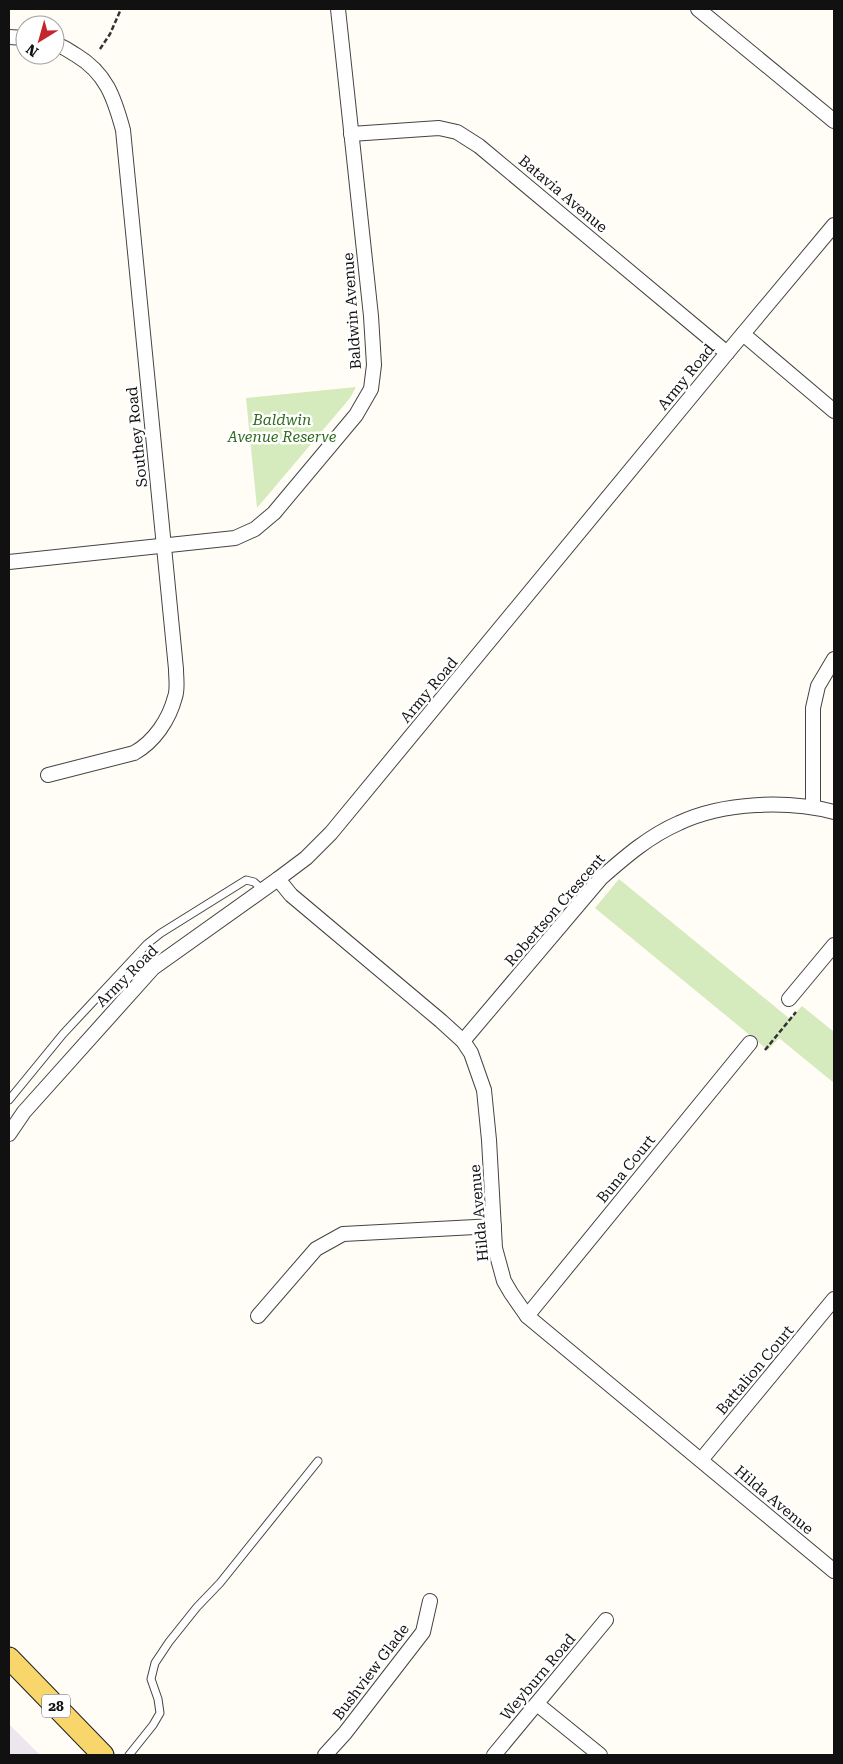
<svg xmlns="http://www.w3.org/2000/svg" width="843" height="1764" font-family="'Roboto Serif',serif">
<rect width="100%" height="100%" fill="#fffdf5"/>
<path fill="#eee6ef" d="M9,1724l31,31h-31z"/>
<g fill="#d5ebbd">
<path d="M356,387l-6,11 -93,110 -11,-110z"/>
<path d="M619,879l171,140 12,-13 32,26v51l-55,-45 -11,12 -173,-142z"/>
</g>
<g fill="none" stroke-linecap="round" stroke-linejoin="round">
<g stroke="#444" stroke-width="9">
<g id="service">
<path d="M9,1100l54,-66 84,-90 14,-11 85,-53 8,2 9,8"/>
<path d="M129,1755l24,-30 7,-12 -2,-14 -7,-20 4,-16 14,-21 28,-35 23,-24 98,-122"/>
</g>
</g>
<g stroke="#444" stroke-width="16">
<g id="minor">
<path d="M698,9l136,112"/>
<path d="M9,37l16,1"/>
<path d="M351,134l88,-6 18,4 22,14 248,207"/>
<path d="M743,334l91,77"/>
<path d="M9,562l226,-24 20,-9 19,-16 82,-98 15,-26 3,-24 -3,-49 -33,-307"/>
<path d="M48,775l86,-22c20,-11 35,-33 41,-56 3,-8 1,-19 1,-28l-53,-539c-9,-33 -17,-57 -47,-75 -7,-4 -13,-9 -21,-11"/>
<path d="M813,807v-99l5,-22 16,-27"/>
<path d="M278,879l13,16 150,126 22,20 8,12 13,37 5,50 6,108 9,33 7,12 16,23 307,255"/>
<path d="M789,999l45,-54"/>
<path d="M463,1041l138,-163c24,-21 48,-42 78,-55 45,-21 108,-23 155,-11"/>
<path d="M9,1134l15,-22 129,-144 125,-89 28,-21 25,-25 396,-480 107,-128"/>
<path d="M258,1316l58,-67 27,-15 151,-8"/>
<path d="M527,1316l223,-273"/>
<path d="M701,1460l133,-161"/>
<path d="M537,1704l63,51"/>
<path d="M325,1755l20,-22 78,-101 7,-31"/>
<path d="M494,1755l112,-135"/>
</g>
</g>
<g stroke="#222" stroke-width="23">
<path id="primary" d="M9,1658l94,97"/>
</g>
<g stroke="#333" stroke-width="2.5" stroke-dasharray="5 2.5" stroke-linecap="butt">
<path d="M100,49l10,-15 11,-25"/>
<path d="M765,1050l31,-38"/>
</g>
<use href="#service" stroke="#fff" stroke-width="7"/>
<use href="#minor" stroke="#fff" stroke-width="14"/>
<use href="#primary" stroke="#f9d66b" stroke-width="21"/>
</g>
<g text-anchor="middle" dominant-baseline="central" stroke-width="5" stroke-linejoin="round" paint-order="stroke">
<rect fill="#fff" stroke="#585858" stroke-width="1" x="42" y="1694.5" width="28" height="23" rx="4"/>
<g font-size="14" font-weight="bold" fill="#111">
<text x="56" y="1706">28</text>
</g>
<g font-size="15" fill="#111" stroke="#fff">
<text transform="translate(563 194) rotate(40)">Batavia Avenue</text>
<text transform="translate(352 311) rotate(-94)">Baldwin Avenue</text>
<text transform="translate(686 377) rotate(-51)">Army Road</text>
<text transform="translate(137 437) rotate(-96)">Southey Road</text>
<text transform="translate(429 690) rotate(-50)">Army Road</text>
<text transform="translate(555 910) rotate(-49)">Robertson Crescent</text>
<text transform="translate(127 976) rotate(-45)">Army Road</text>
<text transform="translate(626 1169) rotate(-51)">Buna Court</text>
<text transform="translate(479 1213) rotate(-95)">Hilda Avenue</text>
<text transform="translate(755 1370) rotate(-50)">Battalion Court</text>
<text transform="translate(774 1500) rotate(40)">Hilda Avenue</text>
<text transform="translate(371 1672) rotate(-53)">Bushview Glade</text>
<text transform="translate(538 1677) rotate(-50)">Weyburn Road</text>
</g>
<g font-size="15" font-style="italic" fill="#2f6b1f" stroke="#fff">
<text x="282" y="420">Baldwin<tspan x="282" dy="17">Avenue Reserve</tspan></text>
</g>
</g>
<rect width="843" height="1764" fill="none" stroke="#111111" stroke-width="20"/>
<g transform="translate(40 40) rotate(217)"><circle r="24" fill="#ffffff" stroke="#a0a0a0"/>
<path d="M0-4L9 19L0 12L-9 19Z" fill="#c4262e"/>
<text y="-8" font-size="14" font-weight="bold" text-anchor="middle" fill="#111111">N</text>
</g>
</svg>
